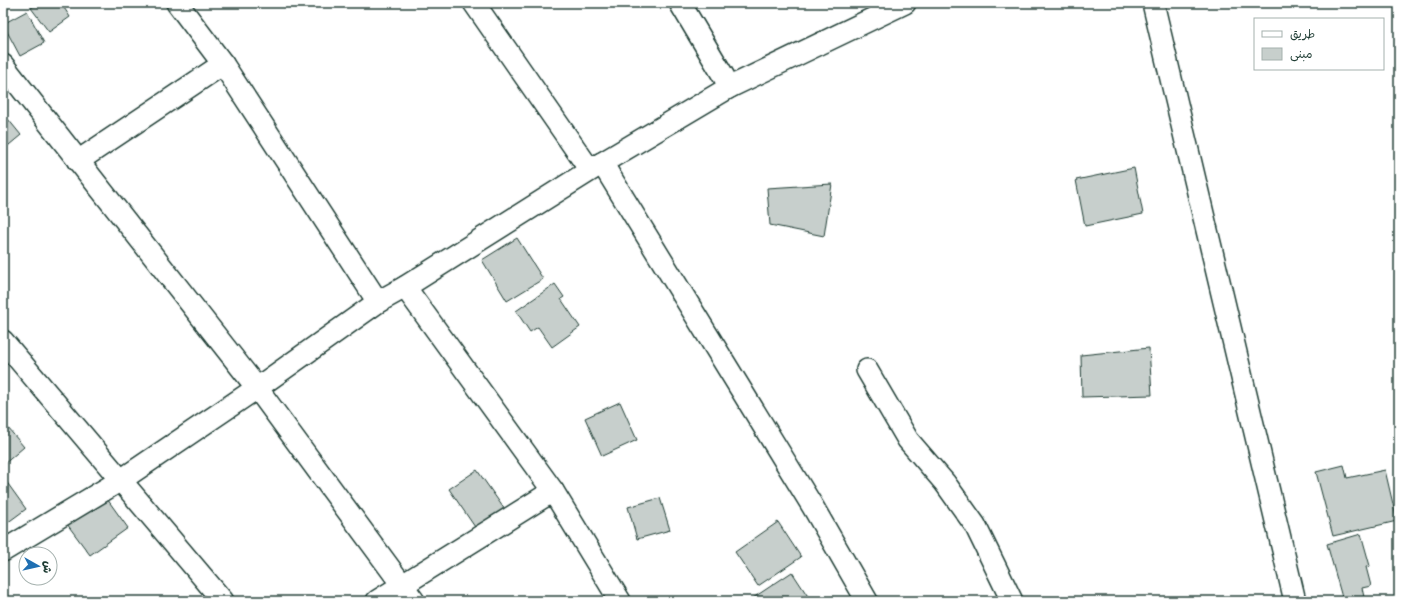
<svg xmlns="http://www.w3.org/2000/svg" width="1402" height="604" font-family="Mali,'Playpen Sans Arabic',sans-serif">
<rect width="100%" height="100%" fill="#fff"/>
<filter id="ink" filterUnits="userSpaceOnUse"><feTurbulence type="fractalNoise" baseFrequency=".025" numOctaves="2"/><feDisplacementMap in="SourceGraphic" scale="8" xChannelSelector="R" yChannelSelector="G"/><feConvolveMatrix kernelMatrix="1 2 1 2 8 2 1 2 1" color-interpolation-filters="sRGB"/></filter>
<g filter="url(#ink)">
<g fill="#c7cfcc" stroke="#1f3d34">
<path d="M39,3h22l9,14 -21,15 -18,-24z"/>
<path d="M27,11l17,32 -24,13 -17,-32z"/>
<path d="M3,113l18,22 -18,15z"/>
<path d="M1134,168l9,46 -58,12 -9,-46z"/>
<path d="M832,184l-8,52 -54,-11 -3,-37z"/>
<path d="M517,238l26,41 -36,22 -25,-41z"/>
<path d="M555,284l9,13 -3,2 19,28 -28,20 -14,-20 -8,5 -14,-21z"/>
<path d="M1149,348l3,47 -70,2 -1,-42z"/>
<path d="M620,402l17,38 -35,16 -17,-38z"/>
<path d="M8,428l16,19 -21,18v-33z"/>
<path d="M1344,465l3,13 38,-8 12,51 -64,15 -17,-64z"/>
<path d="M477,470l28,40 -28,20 -28,-41z"/>
<path d="M3,477l23,32 -23,17z"/>
<path d="M105,496l23,32 -38,27 -23,-31z"/>
<path d="M660,498l10,32 -33,9 -9,-32z"/>
<path d="M778,522l23,35 -43,29 -23,-34z"/>
<path d="M1361,534l9,32 -4,1 5,19 -9,2 2,9 -21,4 -16,-57z"/>
<path d="M792,572l19,29h-56l-2,-3z"/>
</g>
<g fill="none" stroke-linecap="round" stroke-linejoin="round">
<g stroke="#1f3d34" stroke-width="24">
<g id="street">
<path d="M177,3l46,61 155,238"/>
<path d="M474,3l116,167"/>
<path d="M680,3l50,84"/>
<path d="M1153,3l142,598"/>
<path d="M3,65l254,323 157,213"/>
<path d="M78,161l145,-97"/>
<path d="M602,163l211,344 54,94"/>
<path d="M405,287l148,204 67,110"/>
<path d="M3,341l220,260"/>
<path d="M867,370l41,70 37,43 30,42 37,76"/>
<path d="M3,551l118,-71 136,-92 121,-86 27,-15 197,-124 128,-76 175,-84"/>
<path d="M377,601l176,-110"/>
</g>
</g>
<use href="#street" stroke="#fff" stroke-width="21"/>
</g>
</g>
<rect width="1402" height="604" fill="none" stroke="#fff" stroke-width="16"/>
<rect x="8" y="8" width="1386" height="588" fill="none" stroke="#1f3d34" stroke-width="1.5" filter="url(#ink)"/>
<rect x="1254" y="18" width="130" height="52" fill="#ffffff" stroke="#a5b1ae"/>
<rect x="1262" y="31" width="20" height="6" fill="#ffffff" stroke="#a5b1ae"/>
<text x="1290" y="38" font-size="12" fill="#1f3d34">طريق</text>
<rect x="1262" y="48" width="20" height="12" fill="#c7cfcc" stroke="#a5b1ae"/>
<text x="1290" y="58" font-size="12" fill="#1f3d34">مبنى</text>
<g transform="translate(38 566) rotate(98)"><circle r="19" fill="#ffffff" stroke="#a5b1ae"/>
<path d="M0-3L7 15L0 10L-7 15Z" fill="#1f6fb2"/>
<text y="-6" font-size="11" font-weight="bold" text-anchor="middle" fill="#1f3d34">ش</text>
</g>
</svg>
